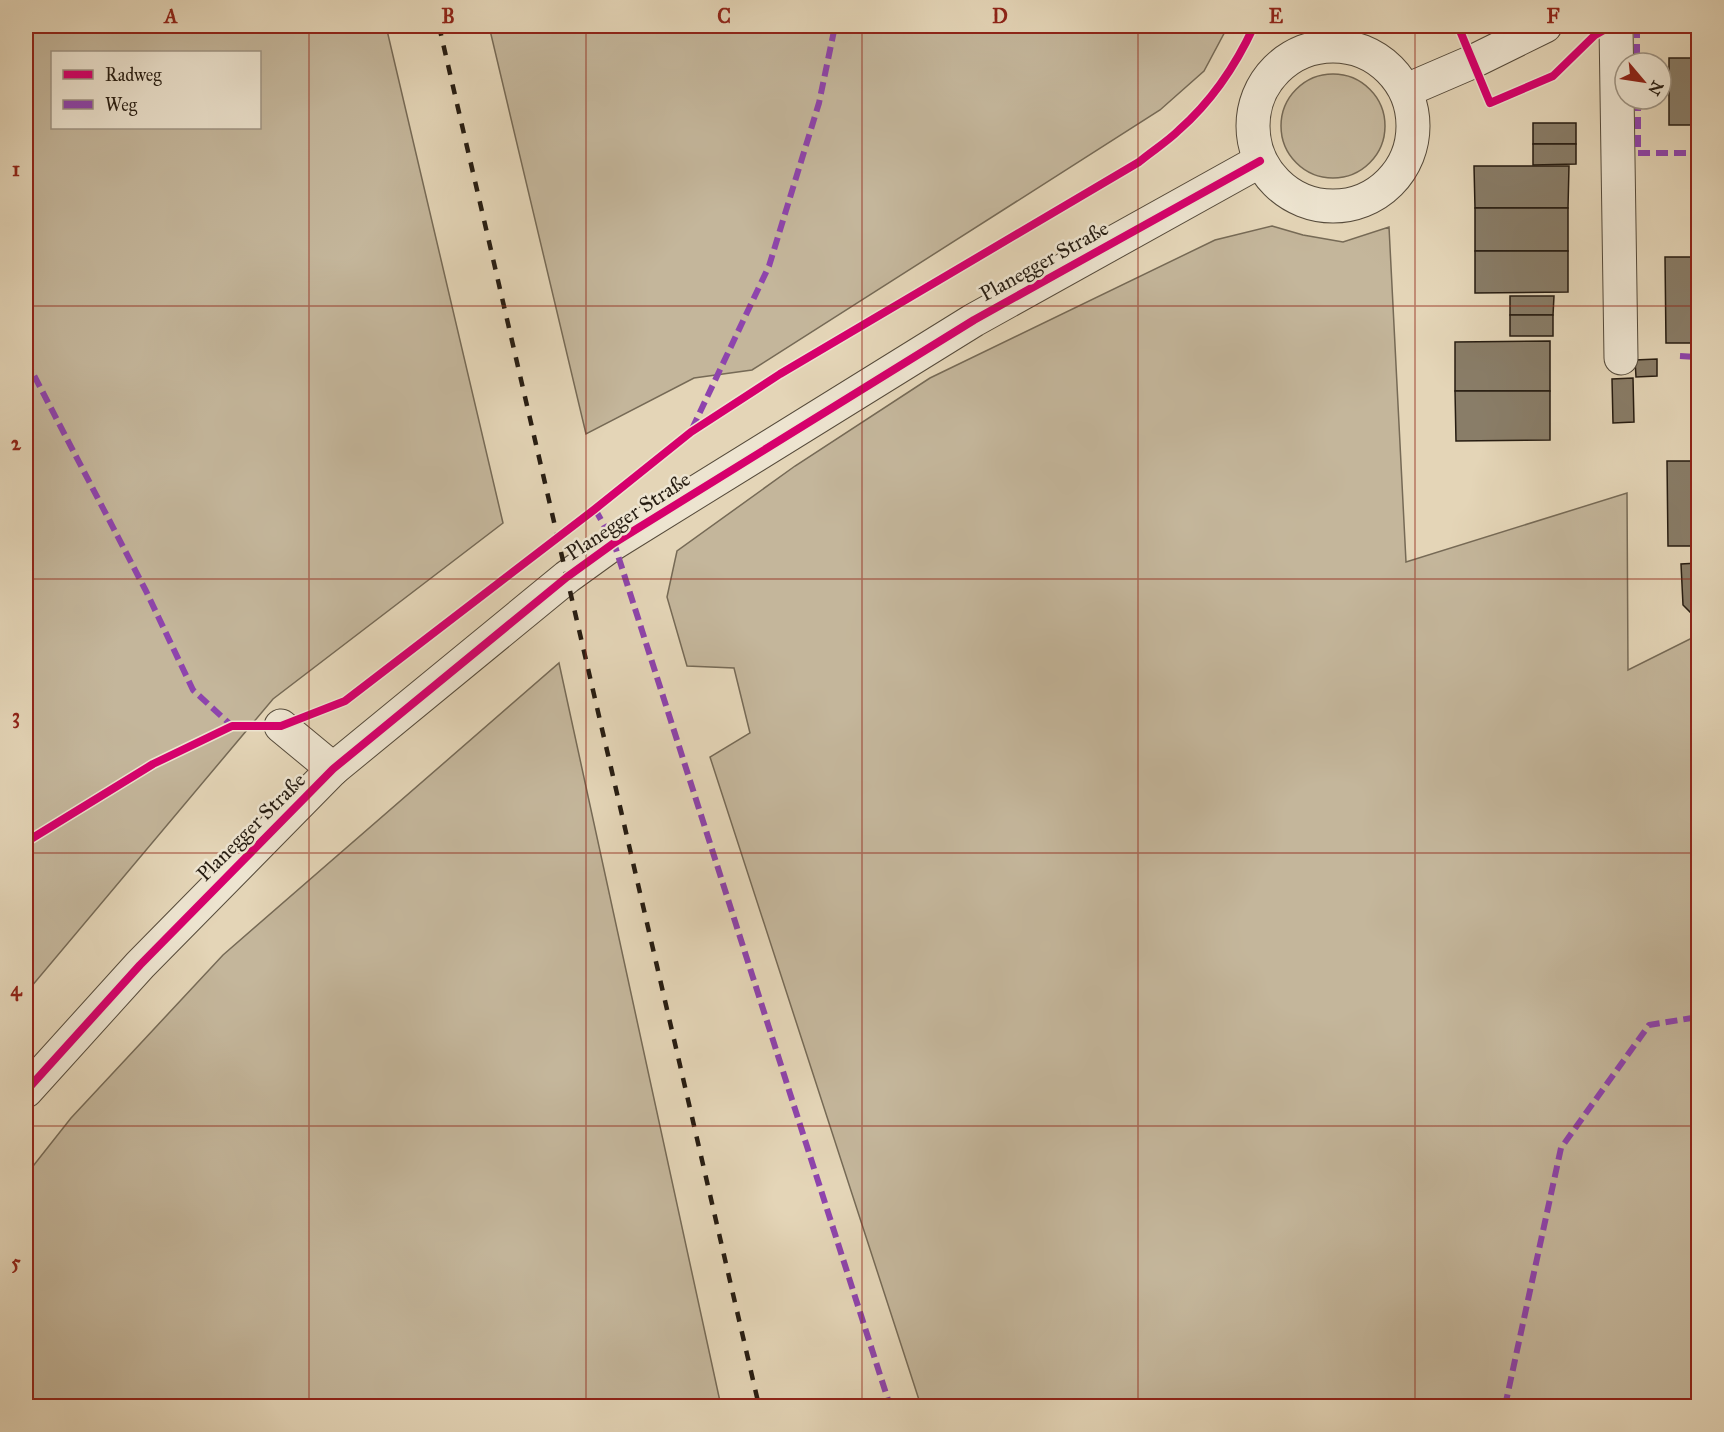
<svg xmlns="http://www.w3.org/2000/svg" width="1724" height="1432" font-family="'IM FELL Great Primer',serif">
<rect width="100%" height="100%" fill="#e4d5b7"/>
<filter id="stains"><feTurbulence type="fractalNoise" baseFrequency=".00333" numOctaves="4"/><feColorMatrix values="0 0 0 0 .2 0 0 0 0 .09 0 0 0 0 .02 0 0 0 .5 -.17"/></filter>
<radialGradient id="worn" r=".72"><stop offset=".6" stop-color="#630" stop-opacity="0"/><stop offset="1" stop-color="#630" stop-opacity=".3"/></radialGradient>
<g fill="#c4b69b" stroke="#766a56" stroke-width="1.5" fill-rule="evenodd">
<path d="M26,26h360l117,497 -230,176 -247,294zM52,52h208v76h-208z"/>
<path d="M489,26h739l-24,45 -44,39 -408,260 -58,8 -108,56z"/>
<circle cx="1333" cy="126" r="52"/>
<path d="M1272,226l31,9 40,7 46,-15 17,335 221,-69 1,177 70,-35v771h-777l-211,-649 40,-24 -16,-65 -47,-2 -20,-69 10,-46 118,-85 135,-88 285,-138z"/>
<path d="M559,663l162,743h-695v-231l45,-57 152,-163z"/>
</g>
<g fill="#897d68" stroke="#271d12" stroke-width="1.5">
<rect x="1669" y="58" width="29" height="67"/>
<rect x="1533" y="123" width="43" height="21"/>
<path d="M1533,144h43v20l-43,1z"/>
<path d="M1474,166h95l-1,42h-93z"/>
<rect x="1475" y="208" width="93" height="43"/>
<path d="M1475,251h93v41l-93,1z"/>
<path d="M1665,257h33v86h-32z"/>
<path d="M1510,296h44l-1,19h-43z"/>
<rect x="1510" y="315" width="43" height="21"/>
<path d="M1550,341v50h-95v-49z"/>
<path d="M1657,359v17l-21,1 -1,-17z"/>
<path d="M1633,378l1,44 -21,1 -1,-44z"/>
<path d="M1455,391h95v49l-94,1z"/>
<path d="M1667,461h31v85h-30z"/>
<path d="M1698,563v48l-6,3 -9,-9 -2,-41z"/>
</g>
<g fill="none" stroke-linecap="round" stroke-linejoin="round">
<g stroke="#564b3b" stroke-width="35">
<g id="minor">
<path d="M1616,26l5,332"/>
<circle cx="1333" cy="126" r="80"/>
<path d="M1407,90l65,-28 73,-36"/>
<path d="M281,726l52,43"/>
<path d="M26,1091l114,-126 193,-196 234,-192 47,-34 360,-223 286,-159"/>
</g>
</g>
<use href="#minor" stroke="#ede4d0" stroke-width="33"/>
<path stroke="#271d12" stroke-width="4.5" stroke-dasharray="10 10" stroke-linecap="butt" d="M439,26l320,1380"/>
<g stroke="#8e44ad" stroke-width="6" stroke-dasharray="12 6" stroke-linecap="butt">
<path d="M1637,26v37"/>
<path d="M1638,99v54h60"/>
<path d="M1680,356l18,1"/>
<path d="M26,360l120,231 47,99 39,36"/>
<path d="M692,429l77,-163 50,-163 16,-77"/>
<path d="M595,509l19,34 276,863"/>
<path d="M1505,1406l56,-258 88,-123 49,-8"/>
</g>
<g stroke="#ede4d0" stroke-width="11">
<g id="cycleway">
<path d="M1458,26l32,77 63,-27 42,-41 16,-9"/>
<path d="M26,842l127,-78 79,-38h49l64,-25 250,-192 96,-77 89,-58 359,-212c13,-11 28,-20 40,-32 33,-29 57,-65 75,-104"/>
<path d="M26,1091l114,-126 193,-196 234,-192 47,-34 360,-223 286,-159"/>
</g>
</g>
<use href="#cycleway" stroke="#d6006c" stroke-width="8"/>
</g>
<path fill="none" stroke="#8f2418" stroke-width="1.5" stroke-opacity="0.55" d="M309,26v1380M586,26v1380M862,26v1380M1138,26v1380M1415,26v1380M26,306h1672M26,579h1672M26,853h1672M26,1126h1672"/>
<g text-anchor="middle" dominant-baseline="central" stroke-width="5" stroke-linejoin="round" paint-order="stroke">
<g font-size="21" fill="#271d12" stroke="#ede4d0">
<text transform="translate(1044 261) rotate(-29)">Planegger Straße</text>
<text transform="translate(628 516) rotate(-33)">Planegger Straße</text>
<text transform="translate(251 827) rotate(-45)">Planegger Straße</text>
</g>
</g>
<rect width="1724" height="1432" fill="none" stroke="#e4d5b7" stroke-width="66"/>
<rect x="51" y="51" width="210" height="78" fill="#ede4d0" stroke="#9e9484" stroke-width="1.5"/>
<rect x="63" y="70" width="30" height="9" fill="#d6006c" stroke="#9e9484" stroke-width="1.5"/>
<text x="105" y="81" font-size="18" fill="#271d12">Radweg</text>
<rect x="63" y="100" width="30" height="9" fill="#8e44ad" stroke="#9e9484" stroke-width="1.5"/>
<text x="105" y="111" font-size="18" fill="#271d12">Weg</text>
<g transform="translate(1643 81) rotate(119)"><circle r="28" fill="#ede4d0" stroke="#9e9484" stroke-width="1.5"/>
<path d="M0-4.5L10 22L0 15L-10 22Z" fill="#8f2418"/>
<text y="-9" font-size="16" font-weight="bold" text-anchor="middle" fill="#271d12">N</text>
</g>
<rect x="33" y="33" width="1658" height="1366" fill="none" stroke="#8f2418" stroke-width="2"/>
<g font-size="20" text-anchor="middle" font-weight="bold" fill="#8f2418">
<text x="171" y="23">A</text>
<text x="448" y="23">B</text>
<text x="724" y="23">C</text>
<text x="1000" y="23">D</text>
<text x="1276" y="23">E</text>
<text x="1553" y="23">F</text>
<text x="16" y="176">1</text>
<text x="16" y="450">2</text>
<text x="16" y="723">3</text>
<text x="16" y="996">4</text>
<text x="16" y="1269">5</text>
</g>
<rect width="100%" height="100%" filter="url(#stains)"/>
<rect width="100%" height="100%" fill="url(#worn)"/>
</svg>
